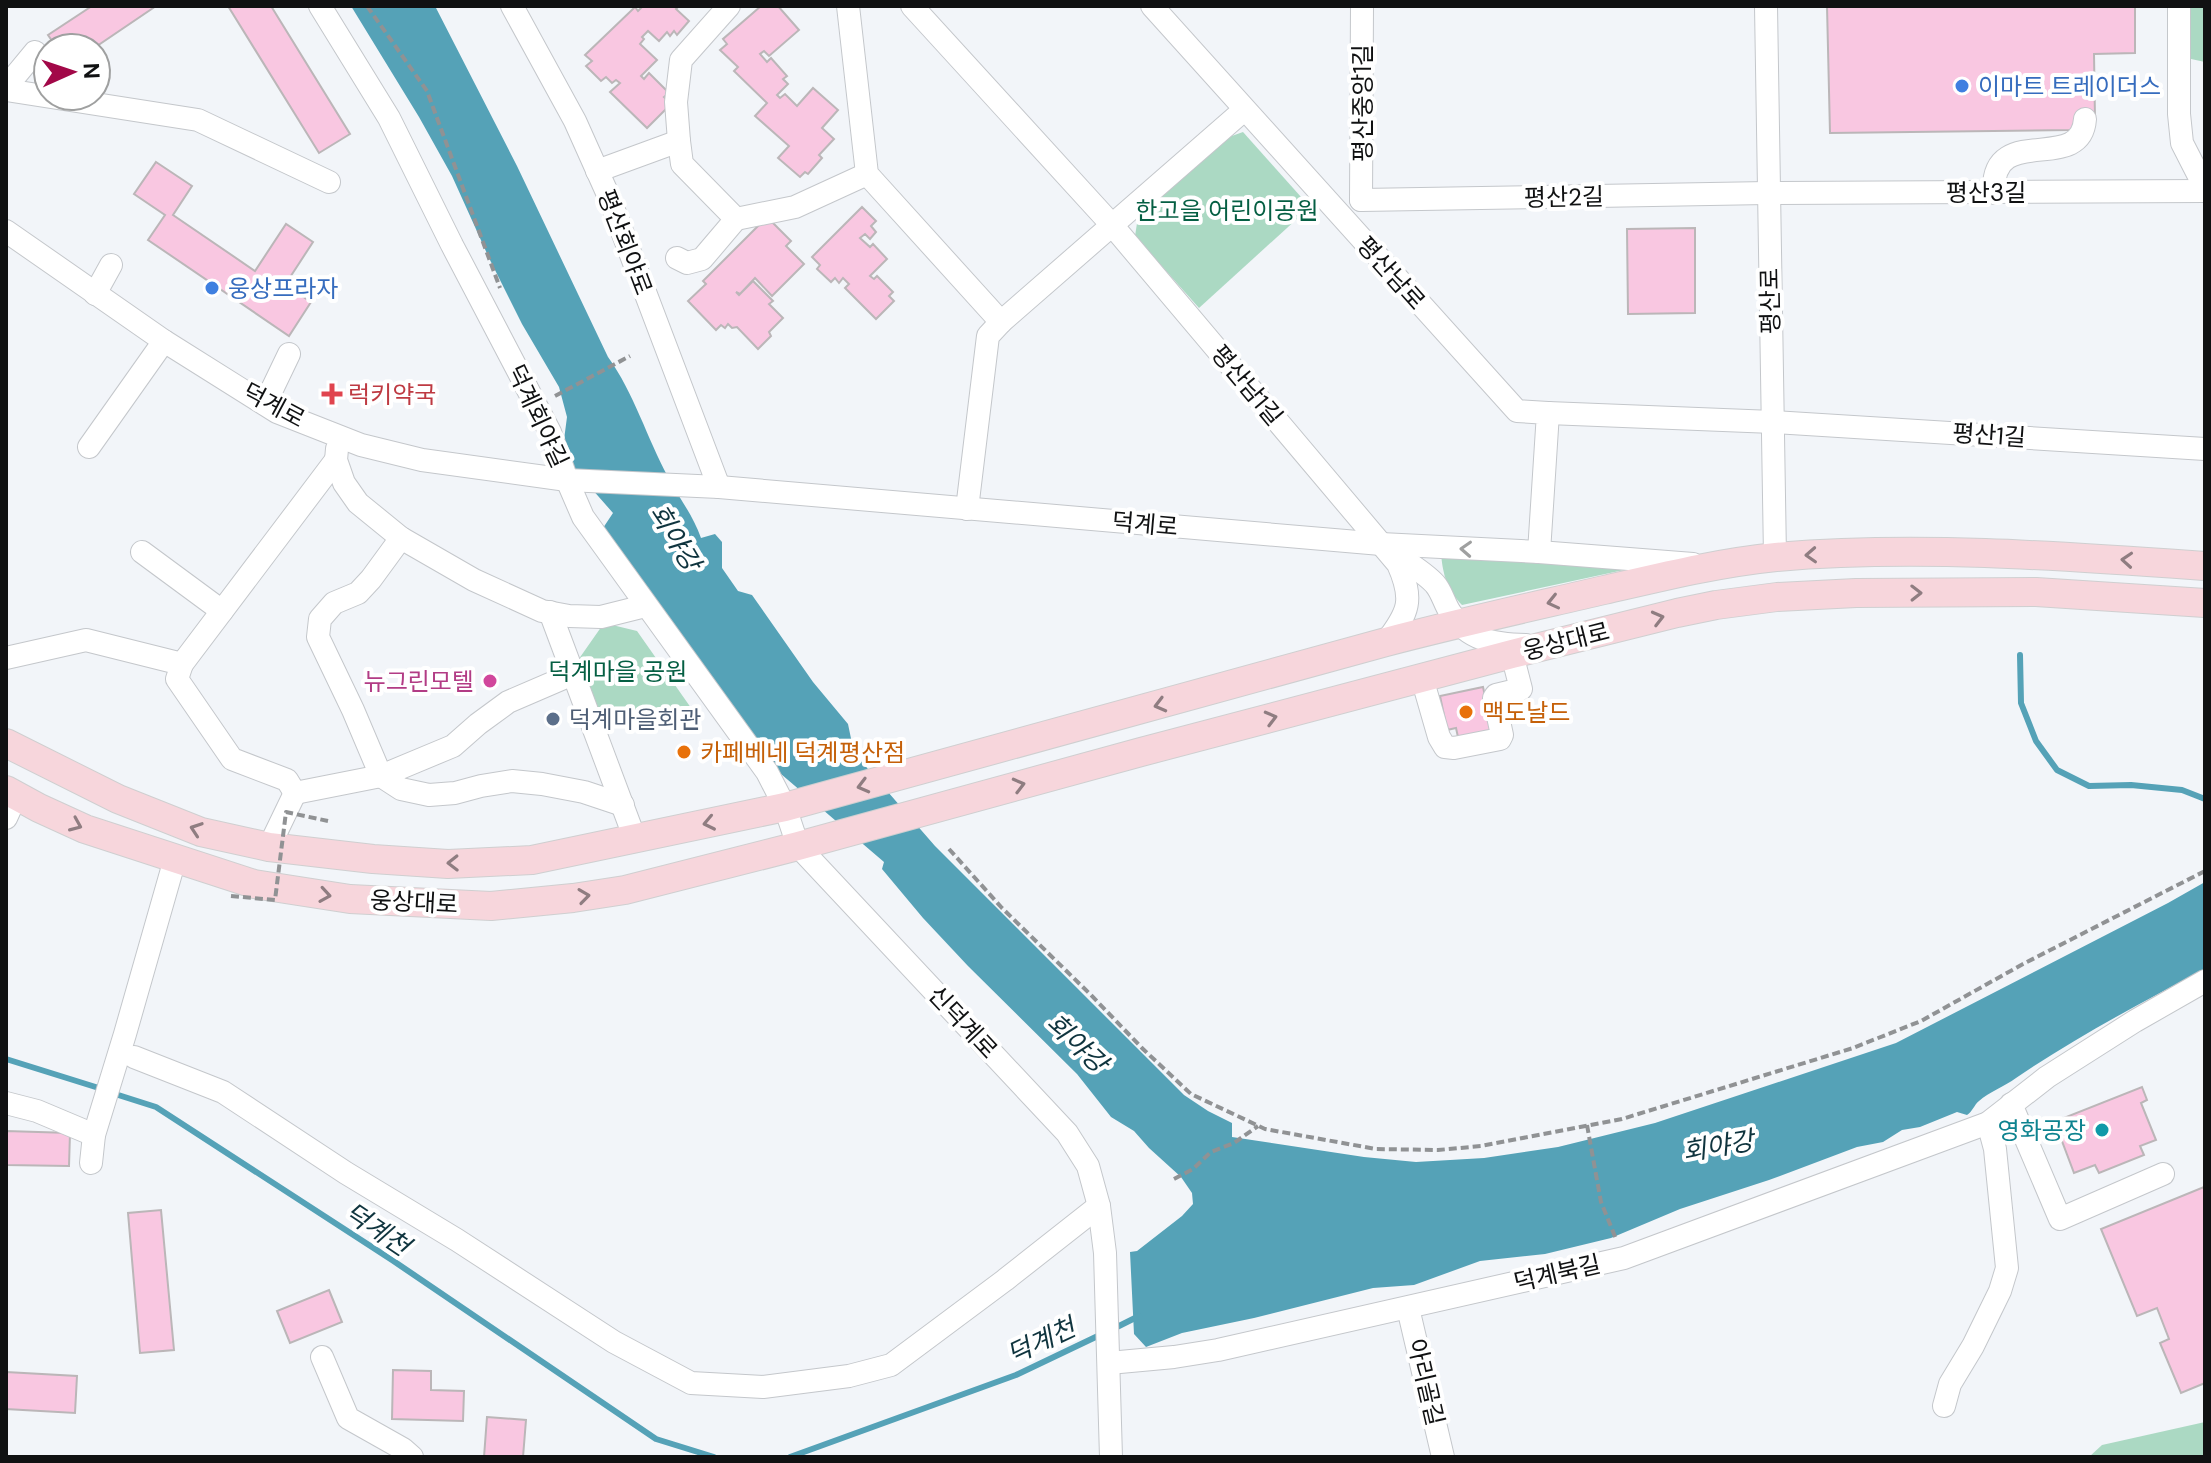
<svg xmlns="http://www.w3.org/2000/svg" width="2211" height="1463" font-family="'DM Sans','Noto Sans KR',sans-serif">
<rect width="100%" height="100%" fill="#f2f5f9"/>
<g fill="#abd9c3">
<path d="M2188,6h17v56l-14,-3z"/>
<path d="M1243,132l67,75 -111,101 -64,-72 3,-19 91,-80z"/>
<path d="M1441,554l192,14 -171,37c-15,-15 -19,-30 -21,-51z"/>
<path d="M604,623l33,8 59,84 -58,9 -20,-15h-37l-12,-36z"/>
<path d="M2205,1422v35h-116l13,-12z"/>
</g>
<path fill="#55a2b7" d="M351,6h84l82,160 91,191c26,36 39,81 60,120 11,21 25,38 33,61l14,-4 7,8v26l16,23 14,4 61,87 35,42 6,29 81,93 249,249 24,16 24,12v14l132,20 52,5 68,-4 74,-11 97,-24 241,-80 272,-140 37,-21v87c-64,34 -129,68 -189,109 -11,8 -27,14 -37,23 -5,4 -6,10 -12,14l-10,-3 -37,15 -18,3 -19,12 -26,5 -88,33 -89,29 -69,29 -66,16 -65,7 -66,24 -41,3 -119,30 -72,15 -36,14 -12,-13 -4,-82 7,-1 45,-35 11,-12 -1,-11 -11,-16 -32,-29 -15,-17 -23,-14 -34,-43 -109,-108 -45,-48 -41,-49 2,-7 -103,-88 -180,-243 12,-18 -51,-58 5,-38 -8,-30 -37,-63 -33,-66 -37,-82 -33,-59z"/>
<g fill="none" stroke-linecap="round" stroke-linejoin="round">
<g stroke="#55a2b7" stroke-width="6">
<path d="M2020,655l1,48 15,38 21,29 32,16 42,-1 51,5 23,9"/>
<path d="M6,1059l96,30"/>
<path d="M112,1093l44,14 236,153 264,179 58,18"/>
<path d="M1113,1329l26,-13"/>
<path d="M790,1457l226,-82 86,-41"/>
</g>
</g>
<g fill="#f9c7e1" stroke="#bbb6b8" stroke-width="2">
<path d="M92,6h64l-62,42h-37l-9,-13z"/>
<path d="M228,6h43l79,128 -31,19z"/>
<path d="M643,6h36l-3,3 13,12 -12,14 -3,-4 -4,5 -3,-4 -8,9 -11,-10 -6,6 2,2 -4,5 17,16 -16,16 3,3 5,-6 20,20 -5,4 7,7 -24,24 -37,-36 10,-9 -4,-3 -4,3 -6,-6 -5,4 -15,-15 6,-5 -7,-6 50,-48 3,4z"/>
<path d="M761,6h17l21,24 -30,26 -5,-5 -4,3 7,8 4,-4 16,18 -4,3 5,5 -11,11 3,3 5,-4 12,12 16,-18 25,22 -16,18 12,11 -15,16 3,3 -14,16 -3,-2 -5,5 -22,-19 11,-12 -34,-30 12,-13 -33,-32 4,-4 -18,-17 7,-6 -4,-5z"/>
<path d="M1827,6h308v47l-41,1 1,65 -24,11 -241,3z"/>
<path d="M156,162l36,24 -19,29 82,56 31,-47 27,18 -28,43 26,17 -22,34 -141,-96 17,-25 -31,-21z"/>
<path d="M862,207l14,14 -5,5 5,6 -6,7 -5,-5 -5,4 10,9 3,-3 14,15 -17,17 4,3 3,-3 16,16 -4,4 5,5 -18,18 -31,-31 4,-4 -6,-6 -4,5 -4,-5 -4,4 -14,-13 3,-4 -8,-8z"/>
<path d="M767,217l24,24 -5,5 18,18 -32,32 -17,-18 -15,16 -4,-2 3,3 14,-14 20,20 -4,3 14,14 -14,14 2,4 -13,13 -21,-22 -5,1 -4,-4 -3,4 -4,-3 -5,5 -28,-29 18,-17 -3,-3z"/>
<path d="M1695,228v85l-67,1 -1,-85z"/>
<path d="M1483,687l11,51 -36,-1 -2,-9 -9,2 -7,-34z"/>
<path d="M2142,1087l5,13 -6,3 15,37 -16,6 4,9 -45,18 -4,-8 -21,8 -14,-37 -4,2 -5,-15z"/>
<path d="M6,1131l64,2 -1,33 -63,-1z"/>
<path d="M2204,1187l1,196 -24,10 -21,-50 9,-4 -12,-31 -20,8 -36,-87z"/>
<path d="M161,1210l13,140 -34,3 -12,-140z"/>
<path d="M329,1290l13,32 -52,21 -13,-32z"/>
<path d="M393,1370l38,1v19l33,1 -1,30 -71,-2z"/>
<path d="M6,1372l71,4 -2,37 -69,-4z"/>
<path d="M487,1417l39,3 -3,37h-39z"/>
</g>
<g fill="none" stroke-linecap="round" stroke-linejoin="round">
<g stroke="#c4c7cb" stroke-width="24">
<g id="minor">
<path d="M320,6l69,112 63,127 98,187 17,48 16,37 184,255 18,35 13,39 269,287 21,33 11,40 6,47 6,204"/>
<path d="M512,6l63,115 34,76 110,290"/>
<path d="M848,6l19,168 134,148"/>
<path d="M912,6l200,219 286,339c16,36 11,48 -12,78"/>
<path d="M1152,6l365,405 31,2 -9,139"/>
<path d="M1766,6l9,551"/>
<path d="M2179,6v108l3,29 23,45"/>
<path d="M6,87l29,-35"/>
<path d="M6,90l192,30 131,62"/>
<path d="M679,141l-3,-39 5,-42 48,-54"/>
<path d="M597,171l82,-30 3,23 54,55 59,-12 72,-33"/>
<path d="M1994,193c-4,-73 87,-17 91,-74"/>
<path d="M1361,200l406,-7 438,-2"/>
<path d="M1361,200l1,-194"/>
<path d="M6,231l158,110 113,71 84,33 61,15 145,20 152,7 662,57 158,8 154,12"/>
<path d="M677,258l10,5 15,-4 34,-40"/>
<path d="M95,294l16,-29"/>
<path d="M265,404l24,-50"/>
<path d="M1548,413l225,9 432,27"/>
<path d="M89,447l75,-106"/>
<path d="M337,449l-1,11 8,23 14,20 43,35 73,42 68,31 27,5 32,1 44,-11"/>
<path d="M967,509l21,-173 13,-14 243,-212"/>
<path d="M401,538l-30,41 -13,14 -24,10 -14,16 -2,18 35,73 28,66 20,13 28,6 26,-2 26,-7 31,-5 30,3 42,8 39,13"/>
<path d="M142,552l80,59"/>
<path d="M1395,554c13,9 29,18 40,30 7,8 9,19 15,28 18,29 44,32 76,33"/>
<path d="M550,612l85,227"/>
<path d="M6,658l80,-18 96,24"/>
<path d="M1422,678l17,59 6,10 9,1 46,-9 2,-4 -8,-37 2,-3 25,-6 -9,-35"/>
<path d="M295,793l-8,-13 -55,-21 -55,-80 5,-15 154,-204"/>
<path d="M295,793l86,-17 72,-30 25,-22 30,-22 65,-28"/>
<path d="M6,818l10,-22"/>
<path d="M269,847l26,-54"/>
<path d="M134,1057l89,35 123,81 111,67 157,102 77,41 72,4 86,-11 42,-11 114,-85 94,-74"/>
<path d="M6,1103l31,8 57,24"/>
<path d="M2011,1104l49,115 103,-45"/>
<path d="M91,1163l3,-28 31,-101 50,-175"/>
<path d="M1408,1308l35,149"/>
<path d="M322,1357l26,61 55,31 9,8"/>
<path d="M1109,1363l65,-6 44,-7 406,-92 364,-135 59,-46 88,-56 70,-40"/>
<path d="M1944,1406l6,-22 23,-38 27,-55 7,-23 -12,-119 -7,-26"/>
</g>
</g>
<g stroke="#cfcfd0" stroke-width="30">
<g id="major">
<path d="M6,743l112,56 83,33 68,15 104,12 75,5 84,-4 253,-53 601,-165c72,-19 145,-35 218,-52 57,-13 113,-27 172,-33 141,-12 288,-1 429,9"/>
<path d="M6,790l33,18 46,21 169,55 96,15 141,7 82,-8 52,-8 173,-44 343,-94 371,-98 165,-41 39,-8 61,-8 79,-4 180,-1 169,11"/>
</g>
</g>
<g stroke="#909294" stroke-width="4" stroke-dasharray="8 4" stroke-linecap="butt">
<path d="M367,6l60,85 73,197"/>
<path d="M555,396l75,-40"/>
<path d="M949,849l53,59 88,86 53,55 48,45 74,35 111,20 62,1 43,-4 141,-27 231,-71 68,-27 102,-57 182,-93"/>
<path d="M1587,1125l14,77 15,37"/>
<path d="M1174,1179l19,-10 18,-17 23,-9 24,-17"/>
</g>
<use href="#minor" stroke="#fff" stroke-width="22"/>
<use href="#major" stroke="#f7d6dc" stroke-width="28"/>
<path stroke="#909294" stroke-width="4" stroke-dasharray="8 4" stroke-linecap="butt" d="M231,896l44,4 11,-88 42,9"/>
</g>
<defs><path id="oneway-chevron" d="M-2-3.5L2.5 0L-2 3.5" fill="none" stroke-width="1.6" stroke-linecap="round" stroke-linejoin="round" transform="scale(2)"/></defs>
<use stroke="#9fa0a0" href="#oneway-chevron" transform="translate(1466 549) rotate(-177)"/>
<g stroke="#8f7d81">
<use href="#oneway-chevron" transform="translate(1811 555) rotate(177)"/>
<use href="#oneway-chevron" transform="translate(2127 560) rotate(-176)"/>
<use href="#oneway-chevron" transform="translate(1916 593) rotate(-1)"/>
<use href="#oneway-chevron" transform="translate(1553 602) rotate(167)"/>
<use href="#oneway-chevron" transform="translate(1658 618) rotate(-14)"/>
<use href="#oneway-chevron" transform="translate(1160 705) rotate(165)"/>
<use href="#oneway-chevron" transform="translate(1271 718) rotate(-15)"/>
<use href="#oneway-chevron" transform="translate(1019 785) rotate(-15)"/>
<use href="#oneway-chevron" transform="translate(863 786) rotate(165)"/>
<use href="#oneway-chevron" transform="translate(709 823) rotate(168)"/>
<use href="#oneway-chevron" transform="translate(76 825) rotate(23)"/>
<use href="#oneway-chevron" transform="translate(196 829) rotate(-161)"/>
<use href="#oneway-chevron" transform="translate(453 863) rotate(179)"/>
<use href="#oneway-chevron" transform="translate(325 895) rotate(9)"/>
<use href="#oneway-chevron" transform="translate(584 896) rotate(-8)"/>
</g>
<g fill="#3f7fe0" stroke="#fff" stroke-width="3">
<circle cx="1962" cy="86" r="8"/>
<circle cx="212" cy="288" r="8"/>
</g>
<path fill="#e0444e" stroke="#fff" stroke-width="3" d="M328 382h8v8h8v8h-8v8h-8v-8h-8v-8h8z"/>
<circle fill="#d1479c" stroke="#fff" stroke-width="3" cx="490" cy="681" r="8"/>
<g fill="#e8710a" stroke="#fff" stroke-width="3">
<circle cx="1466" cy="712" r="8"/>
<circle cx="684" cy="752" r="8"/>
</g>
<circle fill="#5c6f8a" stroke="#fff" stroke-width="3" cx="553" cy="719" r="8"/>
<circle fill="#0f9aa8" stroke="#fff" stroke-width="3" cx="2102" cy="1130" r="8"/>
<g text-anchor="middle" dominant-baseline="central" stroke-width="8" stroke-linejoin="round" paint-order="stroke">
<g font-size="24" fill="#366cbe" stroke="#fff" text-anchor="start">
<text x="1978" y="86">이마트 트레이더스</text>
<text x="228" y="288">웅상프라자</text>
</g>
<g font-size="24" fill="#101112" stroke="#fff">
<text transform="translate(1362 103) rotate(-90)">평산중앙1길</text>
<text x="1986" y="192">평산3길</text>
<text transform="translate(1564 197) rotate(-1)">평산2길</text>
<text transform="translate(625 242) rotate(69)">평산회야로</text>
<text transform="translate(1391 273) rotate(48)">평산남로</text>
<text transform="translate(1770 301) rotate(-91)">평산로</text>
<text transform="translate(1247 385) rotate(50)">평산남1길</text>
<text transform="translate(274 405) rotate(28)">덕계로</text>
<text transform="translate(538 416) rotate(65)">덕계회야길</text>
<text transform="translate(1989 435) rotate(4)">평산1길</text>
<text transform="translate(1145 524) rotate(5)">덕계로</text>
<text transform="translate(1566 641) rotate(-14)">웅상대로</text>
<text transform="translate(414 902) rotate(3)">웅상대로</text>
<text transform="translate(963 1022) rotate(47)">신덕계로</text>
<text transform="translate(1557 1273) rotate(-13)">덕계북길</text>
<text transform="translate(1426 1382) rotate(77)">아리골길</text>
</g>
<g font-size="24" fill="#055f43" stroke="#fff">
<text x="1227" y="210">한고을 어린이공원</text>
<text x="618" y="671">덕계마을 공원</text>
</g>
<g font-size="24" fill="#be3a42" stroke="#fff" text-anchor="start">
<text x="348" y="394">럭키약국</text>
</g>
<g font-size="24" fill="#b23c85" stroke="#fff" text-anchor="end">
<text x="474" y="681">뉴그린모텔</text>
</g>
<g font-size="24" fill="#c56008" stroke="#fff" text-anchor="start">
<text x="1482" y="712">맥도날드</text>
<text x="700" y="752">카페베네 덕계평산점</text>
</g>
<g font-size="24" fill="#4e5e75" stroke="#fff" text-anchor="start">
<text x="569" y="719">덕계마을회관</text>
</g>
<g font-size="24" fill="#0d838f" stroke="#fff" text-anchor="end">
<text x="2086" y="1130">영화공장</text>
</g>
<g font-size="26" font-style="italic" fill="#0f343e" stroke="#fff">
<text transform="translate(675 537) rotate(59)">회야강</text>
<text transform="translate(1077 1043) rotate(43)">회야강</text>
<text transform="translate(1718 1146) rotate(-10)">회야강</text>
<text transform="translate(377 1229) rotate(34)">덕계천</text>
<text transform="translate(1041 1341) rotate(-25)">덕계천</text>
</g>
</g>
<rect width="2211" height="1463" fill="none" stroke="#101112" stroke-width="16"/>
<g transform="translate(72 72) rotate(87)"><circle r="38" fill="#ffffff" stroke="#9fa0a0" stroke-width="2"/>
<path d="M0-6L14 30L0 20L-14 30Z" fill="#a20848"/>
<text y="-12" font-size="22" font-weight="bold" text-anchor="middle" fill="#101112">N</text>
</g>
</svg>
